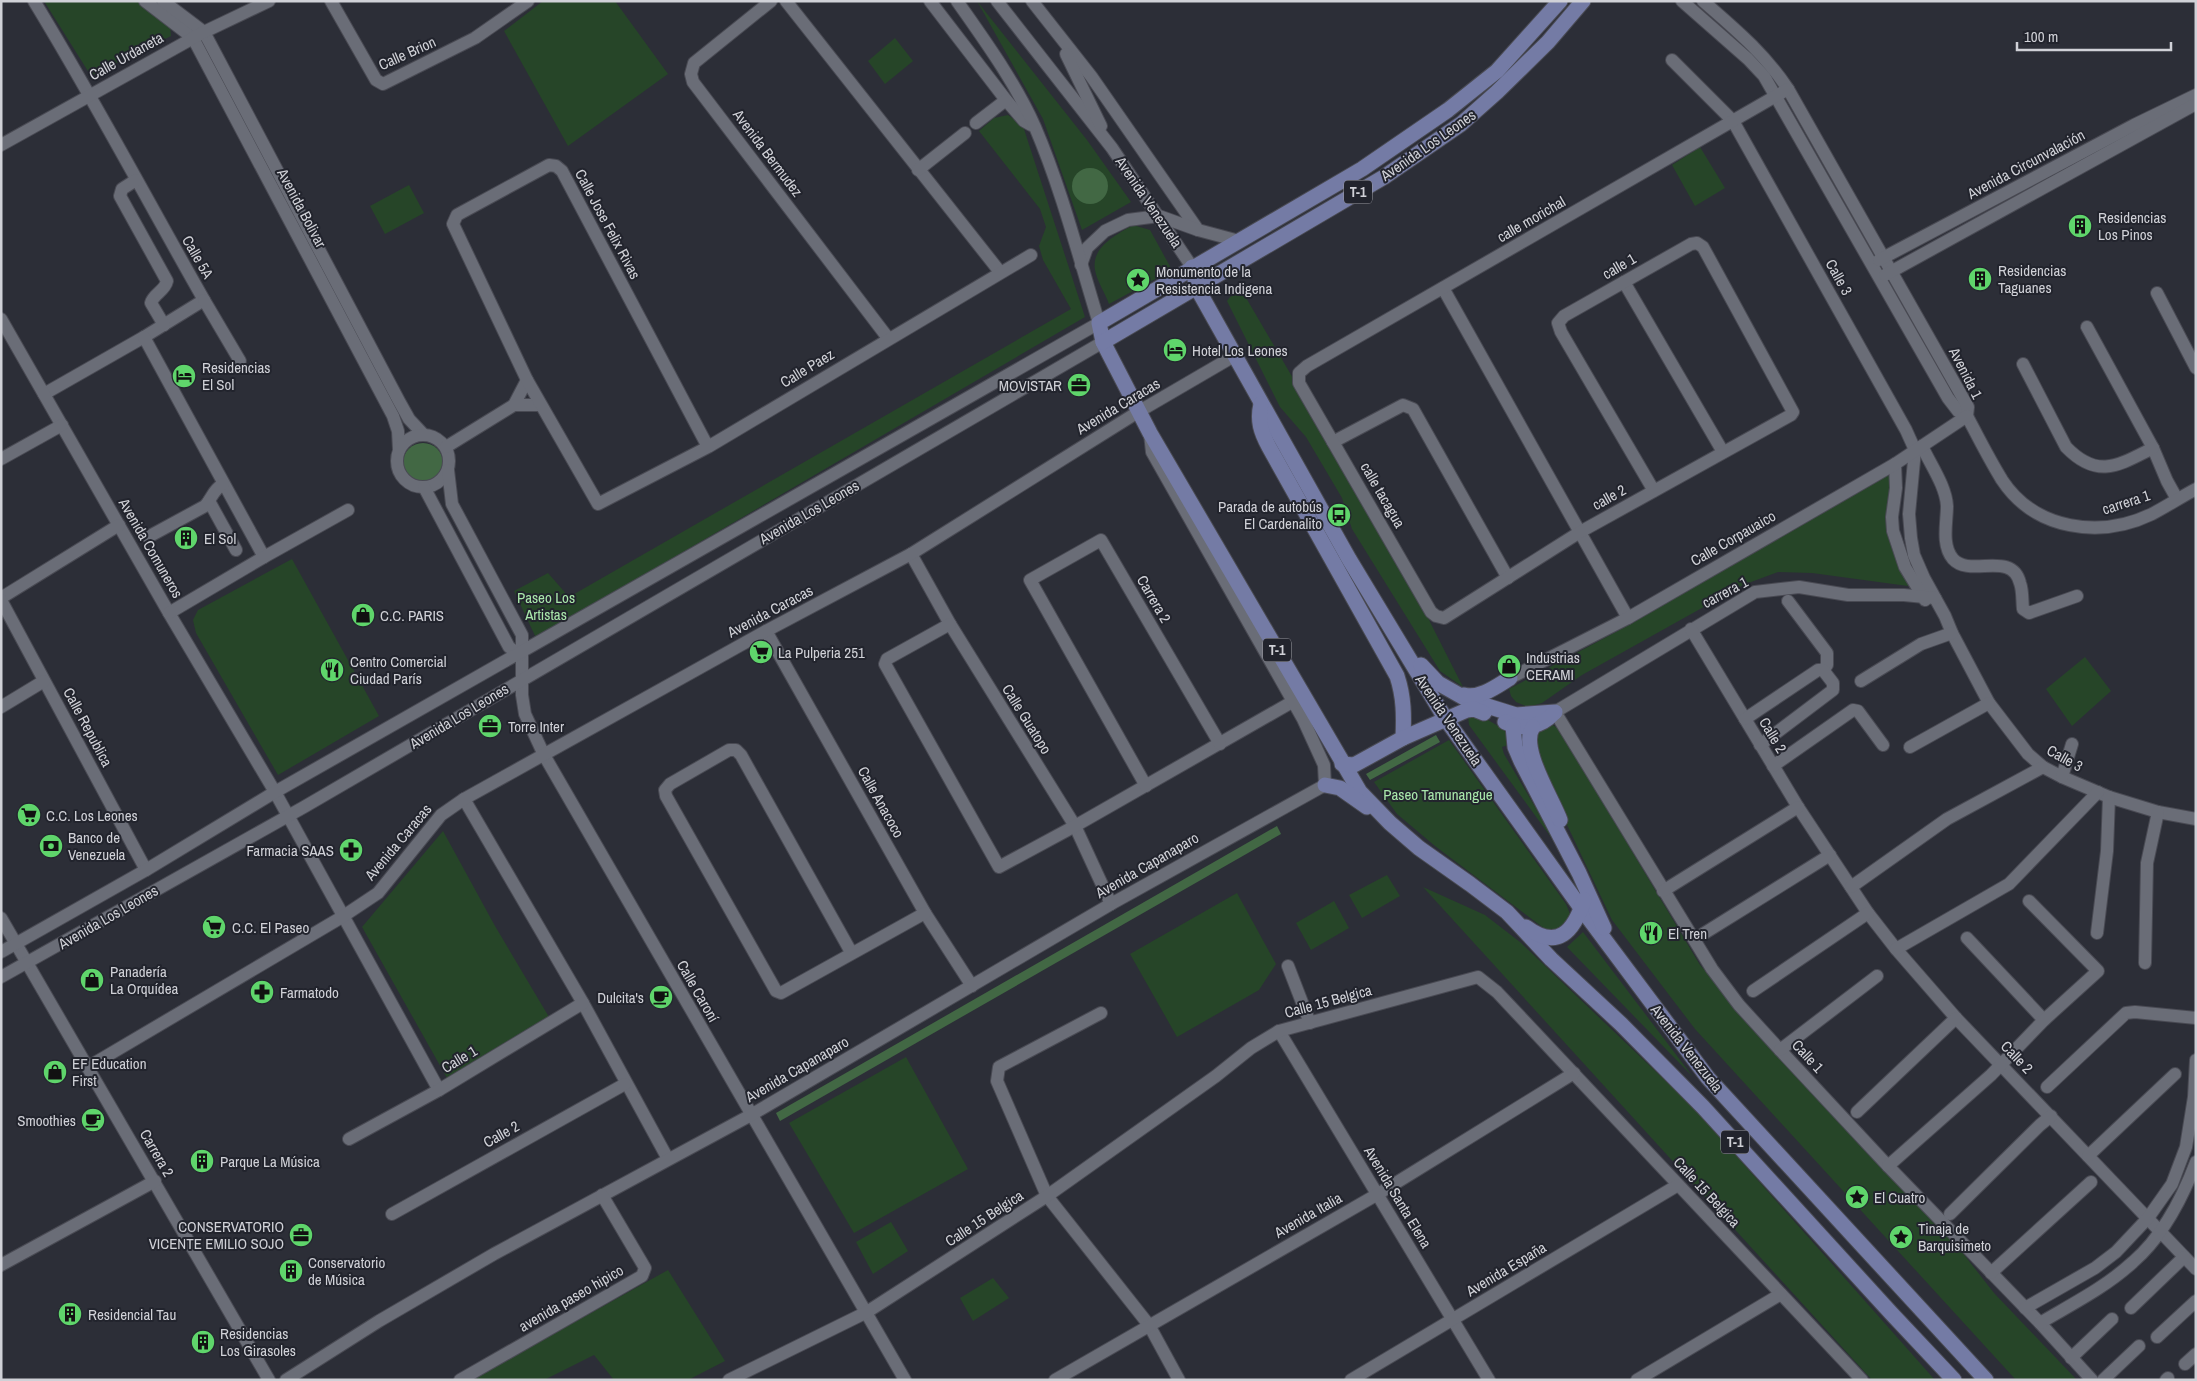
<svg xmlns="http://www.w3.org/2000/svg" width="2197" height="1381" font-family="'Archivo Narrow',sans-serif">
<rect width="100%" height="100%" fill="#2c2e37"/>
<g fill="#264528">
<path d="M44,1h93l33,24 1,11 -80,40z"/>
<path d="M543,1h72l53,73 -100,72 -64,-115z"/>
<path d="M977,1l110,139 44,62 -49,28 -39,-111z"/>
<path d="M895,38l18,23 -28,23 -17,-23z"/>
<path d="M1008,115l15,11 62,191 -549,321 -22,-47 34,-18 21,24 502,-288 -28,-49 -4,-14 7,-19 -6,-18 -61,-78 15,-13z"/>
<path d="M1700,147l25,41 -30,18 -23,-41z"/>
<path d="M409,185l15,28 -39,21 -15,-28z"/>
<path d="M1133,225l17,5 22,40 -63,34c-4,-11 -12,-23 -14,-34 -4,-23 21,-35 38,-45z"/>
<path d="M1240,292l5,4 178,305 7,21 33,65 -23,-16 -88,-142 -10,-31 -36,-61 -26,-30 -53,-106 3,-4z"/>
<path d="M1886,472l9,14 -4,17 -5,7 3,24 18,43 1,9 -96,-13 -34,-1 -35,13 -161,90 -40,28 -14,4 -12,-5 -5,-6 -2,-7 118,-63z"/>
<path d="M292,559l87,157 -101,59 -82,-142 -3,-13 5,-10z"/>
<path d="M2085,657l26,34 -39,35 -26,-37z"/>
<path d="M1478,714l30,18v13l-6,2 2,7 57,97 -92,-126 -1,-10z"/>
<path d="M1551,724l8,5 141,236 258,282 36,46 83,87h-61l-321,-351 -83,-109 -78,-165 3,-26z"/>
<path d="M1449,740l117,164 4,10 -3,12 -8,6 -14,-3 -110,-83 -38,-32 -23,-32z"/>
<path d="M443,831l52,95 54,91 -102,61 -85,-151z"/>
<path d="M1387,875l13,21 -38,22 -13,-23z"/>
<path d="M1423,887l62,28 35,27 173,165 242,273h-63z"/>
<path d="M1237,893l39,71 -17,26 -82,47 -47,-83z"/>
<path d="M1334,901l15,27 -38,22 -15,-27z"/>
<path d="M1583,932l110,145 -126,-130z"/>
<path d="M906,1057l62,112 -114,64 -65,-110z"/>
<path d="M891,1222l17,29 -35,23 -17,-32z"/>
<path d="M668,1270l57,91 -37,19h-74l-20,-25 -50,25h-73z"/>
<path d="M993,1278l16,20 -36,23 -13,-23z"/>
</g>
<g fill="#426844">
<circle cx="1090" cy="186" r="18"/>
<circle cx="423" cy="463" r="20"/>
<path d="M1436,735l4,7 -70,38 -4,-6z"/>
<path d="M1277,826l4,8 -501,287 -4,-8z"/>
</g>
<g fill="none" stroke-linecap="round" stroke-linejoin="round">
<g stroke="#494a53" stroke-width="14">
<g id="minor">
<path d="M34,1c60,98 113,199 170,299l-60,37 -100,57"/>
<path d="M145,1l48,37 200,378 5,15 1,19"/>
<path d="M163,1l41,31 195,369 10,18 15,16"/>
<path d="M331,1l45,79 7,4 92,-46 53,-37"/>
<path d="M771,1l-77,62 -3,11 2,8 195,256"/>
<path d="M786,1l214,271"/>
<path d="M930,1l76,99 18,21 7,4"/>
<path d="M997,1l115,147 80,119"/>
<path d="M1032,1l59,75 107,154 41,11"/>
<path d="M1682,1l66,58 16,17 184,322 10,13 9,5"/>
<path d="M1703,1c32,28 61,52 85,88l180,318 -1,9"/>
<path d="M1066,54l35,72"/>
<path d="M1672,60l61,61 173,309 9,20 -6,64 2,24 3,17 10,23 21,38 7,17 37,70 39,51 15,13 19,10 47,20 49,15 38,7"/>
<path d="M976,123l30,-23"/>
<path d="M1,145l203,-113 65,-31"/>
<path d="M918,170l47,-37"/>
<path d="M136,180l-14,9 -2,7 47,85c-2,10 -14,13 -16,22l13,22"/>
<path d="M1879,260l255,-135 62,-30"/>
<path d="M1081,265l6,-17 18,-17 23,-11 31,-4 39,14"/>
<path d="M1885,275l309,-170"/>
<path d="M1624,282l99,170"/>
<path d="M1443,288l185,330"/>
<path d="M2157,293l39,75"/>
<path d="M204,300l36,61"/>
<path d="M1,319l168,294 106,179 164,298"/>
<path d="M2087,327l66,121 14,33 10,18"/>
<path d="M144,337l120,220"/>
<path d="M2023,364l43,83c32,33 53,18 87,1"/>
<path d="M514,405l13,-25"/>
<path d="M1967,416c11,21 22,43 35,64 33,50 98,59 150,34 15,-8 29,-17 44,-25"/>
<circle cx="423" cy="461" r="26"/>
<path d="M1333,442l70,-37 10,4 95,169"/>
<path d="M1922,446c8,18 24,40 25,60 0,16 -6,39 6,53 17,19 59,-9 67,24 3,8 2,18 3,26l6,4 48,-17"/>
<path d="M446,447l68,-42h26"/>
<path d="M708,447l-146,-276 -6,-5 -7,-1 -92,50 -4,9 74,156 71,124 110,-57 323,-192"/>
<path d="M1,459l61,-34"/>
<path d="M1895,464l1,24 -4,29 1,14 12,36 20,33"/>
<path d="M448,470l4,34 70,131v60l3,19 19,41 361,625"/>
<path d="M424,487l85,160 11,8"/>
<path d="M1654,491l-93,-159 -3,-9 6,-7 127,-72 6,-1 6,4 90,165 -2,3 -211,117 -136,86 -8,-2 -5,-4 -132,-229v-10l8,-7 481,-277"/>
<path d="M209,501l27,49"/>
<path d="M148,537l57,-31c8,-9 7,-15 18,-22"/>
<path d="M911,554l39,70 125,202 36,78"/>
<path d="M1,598l118,-73"/>
<path d="M1935,598l-31,-3h-56l-49,-8 -44,5 -200,120 157,257 27,36 41,45 108,116 152,157 52,57"/>
<path d="M1,600l145,270"/>
<path d="M1788,601l39,52v12l-4,5"/>
<path d="M169,613l95,-56 84,-47"/>
<path d="M950,624l-63,35 -2,5 114,203 76,-41 217,-124"/>
<path d="M1691,629l107,178 70,106 28,36 60,69 240,251"/>
<path d="M766,631l159,282 47,73"/>
<path d="M1510,678l118,-60 267,-154 72,-48"/>
<path d="M1861,681l60,-37 31,-11"/>
<path d="M1,707l43,-26"/>
<path d="M1745,719l73,-49h5l10,13v7l-73,55"/>
<path d="M1910,747l79,-44"/>
<path d="M1773,766l80,-56 5,1 25,34"/>
<path d="M2062,777l10,-33"/>
<path d="M1146,786l-116,-206 71,-40 119,204"/>
<path d="M464,799l119,204 85,156"/>
<path d="M1851,887l96,-68 96,-52"/>
<path d="M1663,891l135,-84"/>
<path d="M1,918l268,462"/>
<path d="M2097,933l10,-82 2,-54"/>
<path d="M1703,934l127,-79"/>
<path d="M1967,938l77,82"/>
<path d="M1896,949l113,-65 89,-92"/>
<path d="M1,952l145,-82 129,-78 824,-469c-20,-65 -37,-133 -64,-196 -20,-45 -50,-86 -78,-126"/>
<path d="M851,952l-110,-197 -5,-5h-7l-59,34 -5,6 1,6 110,195 5,2 144,-80"/>
<path d="M2145,963l2,-100 11,-51"/>
<path d="M1288,966l22,57"/>
<path d="M1,977l303,-170 799,-465"/>
<path d="M1753,991l115,-78"/>
<path d="M1101,1013l-102,54 -2,14 50,115 102,129 30,55"/>
<path d="M1279,1031l210,349"/>
<path d="M1780,1050l97,-74"/>
<path d="M88,1067l254,-150 36,-24 63,-78 23,-16 302,-168 145,-77 227,-142 96,-56"/>
<path d="M2047,1087l79,-74 9,-1 61,6"/>
<path d="M1857,1112l99,-94"/>
<path d="M349,1139l90,-49 144,-87"/>
<path d="M2088,1156l87,-82"/>
<path d="M1888,1166l103,-91 53,-55 54,-49 -69,-70"/>
<path d="M392,1214l233,-130"/>
<path d="M1950,1214l90,-89 11,-9"/>
<path d="M1,1265l154,-84"/>
<path d="M1991,1273l100,-91"/>
<path d="M2025,1308l70,-40 21,-16 32,-34 24,-34 14,-37 8,-50 2,-37"/>
<path d="M2131,1308l53,-51"/>
<path d="M2040,1323c32,-19 66,-36 93,-61 30,-26 49,-63 63,-100"/>
<path d="M2157,1337l39,-36"/>
<path d="M2071,1358l41,-39"/>
<path d="M2185,1364l11,-10"/>
<path d="M286,1380l93,-59 115,-67 257,-139 360,-211 214,-119 -1,-20 -21,-46 -151,-267 -2,-18"/>
<path d="M460,1380l182,-104 3,-8 -43,-73"/>
<path d="M729,1380l138,-68 180,-116 169,-120 35,-28 28,-17 199,-54 19,15 365,388"/>
<path d="M1055,1380l323,-186 196,-121"/>
<path d="M1351,1380l327,-195"/>
<path d="M1637,1380l144,-86"/>
<path d="M2103,1380l36,-34"/>
<path d="M2166,1380l2,-2"/>
</g>
</g>
<g stroke="#494a53" stroke-width="17">
<g id="major">
<path d="M1560,1l-63,70 -49,39 -86,59 -263,154 4,19 47,91 210,359 30,31 29,25 51,36 37,28 44,47 70,65 82,83 188,206 63,67"/>
<path d="M1192,267l5,21 152,271 96,159 136,190 127,170 278,302"/>
<path d="M1103,342l281,-165 77,-53 36,-32 51,-50 35,-41"/>
<path d="M1261,404c-4,17 0,28 8,43l128,229c7,21 7,40 6,62"/>
<path d="M1421,665l17,18 30,17 48,15 39,-3"/>
<path d="M1464,695c16,4 33,-9 46,-17"/>
<path d="M1505,722c18,9 36,5 49,-9"/>
<path d="M1513,726l2,21 6,14 58,112 25,55"/>
<path d="M1533,727c-14,20 19,71 27,93"/>
<path d="M1342,764l12,1 49,-27 64,-28 7,-1 10,4"/>
<path d="M1325,785l15,3 27,19"/>
<path d="M1526,927c32,24 48,4 58,-27"/>
</g>
</g>
<use href="#minor" stroke="#6a6d77" stroke-width="12"/>
<use href="#major" stroke="#747ba5" stroke-width="15"/>
</g>
<defs>
<g id="building-disc" transform="scale(1.25)"><circle r="9.5" fill="#5fd56b" stroke="#22242d"/><path d="M-4-6H4V6H1V3H-1V6H-4ZM-2.5-4.3h1.7v1.8h-1.7ZM.8-4.3h1.7v1.8H.8ZM-2.5-1h1.7V.8h-1.7ZM.8-1h1.7V.8H.8Z" fill="#111"/></g>
<g id="sight-disc" transform="scale(1.25)"><circle r="9.5" fill="#5fd56b" stroke="#22242d"/><path d="M0-6L1.8-2.2L6-1.7L2.9 1.2L3.7 5.4L0 3.3L-3.7 5.4L-2.9 1.2L-6-1.7L-1.8-2.2Z" fill="#111"/></g>
<g id="hotel-disc" transform="scale(1.25)"><circle r="9.5" fill="#5fd56b" stroke="#22242d"/><path d="M-6-4.5h1.5V1H6V5H4.5V3h-9V5H-6ZM-4 0a1.8 1.8 0 1 1 3.6 0ZM.5 0V-2.5h3Q6-2.5 6 0Z" fill="#111"/></g>
<g id="office-disc" transform="scale(1.25)"><circle r="9.5" fill="#5fd56b" stroke="#22242d"/><path d="M-6-3h4V-5.5h4V-3h4V5H-6ZM-1-4.5V-3h2v-1.5ZM-6 0V1H6V0Z" fill="#111"/></g>
<g id="bus-disc" transform="scale(1.25)"><circle r="9.5" fill="#5fd56b" stroke="#22242d"/><path d="M-5-6H5V4H4V6H2V4H-2V6H-4V4H-5ZM-3.5-4V0h7V-4ZM-3.5 1.2v1.5H-2V1.2ZM2 1.2v1.5H3.5V1.2Z" fill="#111"/></g>
<g id="shop-disc" transform="scale(1.25)"><circle r="9.5" fill="#5fd56b" stroke="#22242d"/><path d="M-5-2.5h2.3a2.7 3.5 0 0 1 5.4 0H5L5.5 6h-11ZM-1.5-2.5h3a1.5 2.3 0 0 0-3 0Z" fill="#111"/></g>
<g id="supermarket-disc" transform="scale(1.25)"><circle r="9.5" fill="#5fd56b" stroke="#22242d"/><path d="M-6-5.5h2.5l.6 2H6L4.5 2H-2.5L-4.4-4H-6ZM-1.5 3.2a1.3 1.3 0 1 0 .1 0ZM3 3.2a1.3 1.3 0 1 0 .1 0Z" fill="#111"/></g>
<g id="restaurant-disc" transform="scale(1.25)"><circle r="9.5" fill="#5fd56b" stroke="#22242d"/><path d="M-5-6h1v4h1v-4h1v4h1v-4h1v5L-1.5 .5V6h-2V.5L-5-1ZM5-6V6H3V1.5H1.5Q1.5-4 5-6Z" fill="#111"/></g>
<g id="bank-disc" transform="scale(1.25)"><circle r="9.5" fill="#5fd56b" stroke="#22242d"/><path d="M-6-4H6V4H-6ZM0-2.3a2.3 2.3 0 1 0 0 4.6a2.3 2.3 0 1 0 0-4.6Z" fill="#111"/></g>
<g id="pharmacy-disc" transform="scale(1.25)"><circle r="9.5" fill="#5fd56b" stroke="#22242d"/><path d="M-2-6h4v4h4v4h-4v4h-4v-4h-4v-4h4Z" fill="#111"/></g>
<g id="cafe-disc" transform="scale(1.25)"><circle r="9.5" fill="#5fd56b" stroke="#22242d"/><path d="M-5.5-4.5H6V0H3Q3 3.5 0 3.5H-2.5Q-5.5 3.5-5.5 0ZM3-3.2v2h1.7v-2ZM-6 4.5H4V6H-6Z" fill="#111"/></g>
</defs>
<g fill-rule="evenodd">
<use href="#building-disc" x="2080" y="226"/>
<use href="#building-disc" x="1980" y="279"/>
<use href="#sight-disc" x="1138" y="280"/>
<use href="#hotel-disc" x="1175" y="350"/>
<use href="#hotel-disc" x="184" y="376"/>
<use href="#office-disc" x="1079" y="385"/>
<use href="#bus-disc" x="1339" y="515"/>
<use href="#building-disc" x="186" y="538"/>
<use href="#shop-disc" x="363" y="615"/>
<use href="#supermarket-disc" x="761" y="652"/>
<use href="#shop-disc" x="1509" y="666"/>
<use href="#restaurant-disc" x="332" y="670"/>
<use href="#office-disc" x="490" y="726"/>
<use href="#supermarket-disc" x="29" y="815"/>
<use href="#bank-disc" x="51" y="846"/>
<use href="#pharmacy-disc" x="351" y="850"/>
<use href="#supermarket-disc" x="214" y="927"/>
<use href="#restaurant-disc" x="1651" y="933"/>
<use href="#shop-disc" x="92" y="980"/>
<use href="#pharmacy-disc" x="262" y="992"/>
<use href="#cafe-disc" x="661" y="997"/>
<use href="#shop-disc" x="55" y="1072"/>
<use href="#cafe-disc" x="93" y="1120"/>
<use href="#building-disc" x="202" y="1161"/>
<use href="#sight-disc" x="1857" y="1197"/>
<use href="#office-disc" x="301" y="1235"/>
<use href="#sight-disc" x="1901" y="1237"/>
<use href="#building-disc" x="291" y="1271"/>
<use href="#building-disc" x="70" y="1314"/>
<use href="#building-disc" x="203" y="1342"/>
</g>
<g text-anchor="middle" dominant-baseline="central" stroke-width="4" stroke-linejoin="round" paint-order="stroke">
<g fill="#22242d" stroke="#9c9da4" stroke-width="1">
<rect x="1344" y="180.5" width="28" height="23" rx="4"/>
<rect x="1263" y="638.5" width="28" height="23" rx="4"/>
<rect x="1721" y="1130.5" width="28" height="23" rx="4"/>
</g>
<g font-size="14" font-weight="bold" fill="#d0d1d7">
<text x="1358" y="192">T-1</text>
<text x="1277" y="650">T-1</text>
<text x="1735" y="1142">T-1</text>
</g>
<g font-size="15" fill="#d0d1d7" stroke="#22242d">
<text transform="translate(407 53) rotate(-24)">Calle Brion</text>
<text transform="translate(126 56) rotate(-29)">Calle Urdaneta</text>
<text transform="translate(1428 145) rotate(-35)">Avenida Los Leones</text>
<text transform="translate(768 153) rotate(53)">Avenida Bermudez</text>
<text transform="translate(2026 164) rotate(-28)">Avenida Circunvalación</text>
<text transform="translate(1149 202) rotate(56)">Avenida Venezuela</text>
<text transform="translate(302 208) rotate(62)">Avenida Bolivar</text>
<text transform="translate(1531 219) rotate(-30)">calle morichal</text>
<text transform="translate(608 224) rotate(62)">Calle Jose Felix Rivas</text>
<text transform="translate(198 257) rotate(60)">Calle 5A</text>
<text transform="translate(1619 266) rotate(-30)">calle 1</text>
<text transform="translate(1839 277) rotate(61)">Calle 3</text>
<text transform="translate(807 368) rotate(-31)">Calle Paez</text>
<text transform="translate(1966 373) rotate(63)">Avenida 1</text>
<text transform="translate(1118 406) rotate(-31)">Avenida Caracas</text>
<text transform="translate(1383 495) rotate(60)">calle tacagua</text>
<text transform="translate(1609 497) rotate(-29)">calle 2</text>
<text transform="translate(2126 502) rotate(-18)">carrera 1</text>
<text transform="translate(809 512) rotate(-30)">Avenida Los Leones</text>
<text transform="translate(1733 538) rotate(-30)">Calle Corpauaico</text>
<text transform="translate(151 548) rotate(60)">Avenida Comuneros</text>
<text transform="translate(1725 592) rotate(-28)">carrera 1</text>
<text transform="translate(1154 599) rotate(60)">Carrera 2</text>
<text transform="translate(770 611) rotate(-28)">Avenida Caracas</text>
<text transform="translate(459 716) rotate(-31)">Avenida Los Leones</text>
<text transform="translate(1027 719) rotate(58)">Calle Guatopo</text>
<text transform="translate(1449 720) rotate(56)">Avenida Venezuela</text>
<text transform="translate(88 727) rotate(62)">Calle Republica</text>
<text transform="translate(1773 735) rotate(59)">Calle 2</text>
<text transform="translate(2065 758) rotate(29)">Calle 3</text>
<text transform="translate(881 802) rotate(61)">Calle Anacoco</text>
<text transform="translate(398 842) rotate(-50)">Avenida Caracas</text>
<text transform="translate(1147 865) rotate(-30)">Avenida Capanaparo</text>
<text transform="translate(108 917) rotate(-30)">Avenida Los Leones</text>
<text transform="translate(698 991) rotate(60)">Calle Caroní</text>
<text transform="translate(1328 1001) rotate(-15)">Calle 15 Belgica</text>
<text transform="translate(1687 1048) rotate(52)">Avenida Venezuela</text>
<text transform="translate(1808 1056) rotate(47)">Calle 1</text>
<text transform="translate(2017 1057) rotate(46)">Calle 2</text>
<text transform="translate(459 1059) rotate(-31)">Calle 1</text>
<text transform="translate(797 1069) rotate(-30)">Avenida Capanaparo</text>
<text transform="translate(501 1134) rotate(-29)">Calle 2</text>
<text transform="translate(157 1153) rotate(60)">Carrera 2</text>
<text transform="translate(1707 1192) rotate(47)">Calle 15 Belgica</text>
<text transform="translate(1398 1197) rotate(59)">Avenida Santa Elena</text>
<text transform="translate(1308 1215) rotate(-30)">Avenida Italia</text>
<text transform="translate(984 1218) rotate(-33)">Calle 15 Belgica</text>
<text transform="translate(1506 1269) rotate(-31)">Avenida España</text>
<text transform="translate(571 1298) rotate(-30)">avenida paseo hipico</text>
</g>
<g font-size="15" fill="#d0d1d7" stroke="#22242d" text-anchor="start">
<text x="2098" y="217">Residencias<tspan x="2098" dy="17">Los Pinos</tspan></text>
<text x="1998" y="270">Residencias<tspan x="1998" dy="17">Taguanes</tspan></text>
<text x="1156" y="271">Monumento de la<tspan x="1156" dy="17">Resistencia Indigena</tspan></text>
<text x="1192" y="350">Hotel Los Leones</text>
<text x="202" y="367">Residencias<tspan x="202" dy="17">El Sol</tspan></text>
<text x="1062" y="385" text-anchor="end">MOVISTAR</text>
<text x="1322" y="506" text-anchor="end">Parada de autobús<tspan x="1322" dy="17">El Cardenalito</tspan></text>
<text x="204" y="538">El Sol</text>
<text x="380" y="615">C.C. PARIS</text>
<text x="778" y="652">La Pulperia 251</text>
<text x="1526" y="657">Industrias<tspan x="1526" dy="17">CERAMI</tspan></text>
<text x="350" y="661">Centro Comercial<tspan x="350" dy="17">Ciudad París</tspan></text>
<text x="508" y="726">Torre Inter</text>
<text x="46" y="815">C.C. Los Leones</text>
<text x="68" y="837">Banco de<tspan x="68" dy="17">Venezuela</tspan></text>
<text x="334" y="850" text-anchor="end">Farmacia SAAS</text>
<text x="232" y="927">C.C. El Paseo</text>
<text x="1668" y="933">El Tren</text>
<text x="110" y="971">Panadería<tspan x="110" dy="17">La Orquídea</tspan></text>
<text x="280" y="992">Farmatodo</text>
<text x="644" y="997" text-anchor="end">Dulcita's</text>
<text x="72" y="1063">EF Education<tspan x="72" dy="17">First</tspan></text>
<text x="76" y="1120" text-anchor="end">Smoothies</text>
<text x="220" y="1161">Parque La Música</text>
<text x="1874" y="1197">El Cuatro</text>
<text x="284" y="1226" text-anchor="end">CONSERVATORIO<tspan x="284" dy="17">VICENTE EMILIO SOJO</tspan></text>
<text x="1918" y="1228">Tinaja de<tspan x="1918" dy="17">Barquisimeto</tspan></text>
<text x="308" y="1262">Conservatorio<tspan x="308" dy="17">de Música</tspan></text>
<text x="88" y="1314">Residencial Tau</text>
<text x="220" y="1333">Residencias<tspan x="220" dy="17">Los Girasoles</tspan></text>
</g>
<g font-size="15" fill="#a9e7ab" stroke="#22242d">
<text x="546" y="597">Paseo Los<tspan x="546" dy="17">Artistas</tspan></text>
<text x="1438" y="794">Paseo Tamunangue</text>
</g>
</g>
<rect width="2197" height="1381" fill="none" stroke="#d0d1d7" stroke-width="5"/>
<path d="M2017 42v8h154v-8" fill="none" stroke="#d0d1d7" stroke-width="2.5"/>
<text x="2024" y="42" font-size="15" fill="#d0d1d7" stroke="#22242d" stroke-width="4" paint-order="stroke">100 m</text>
</svg>
